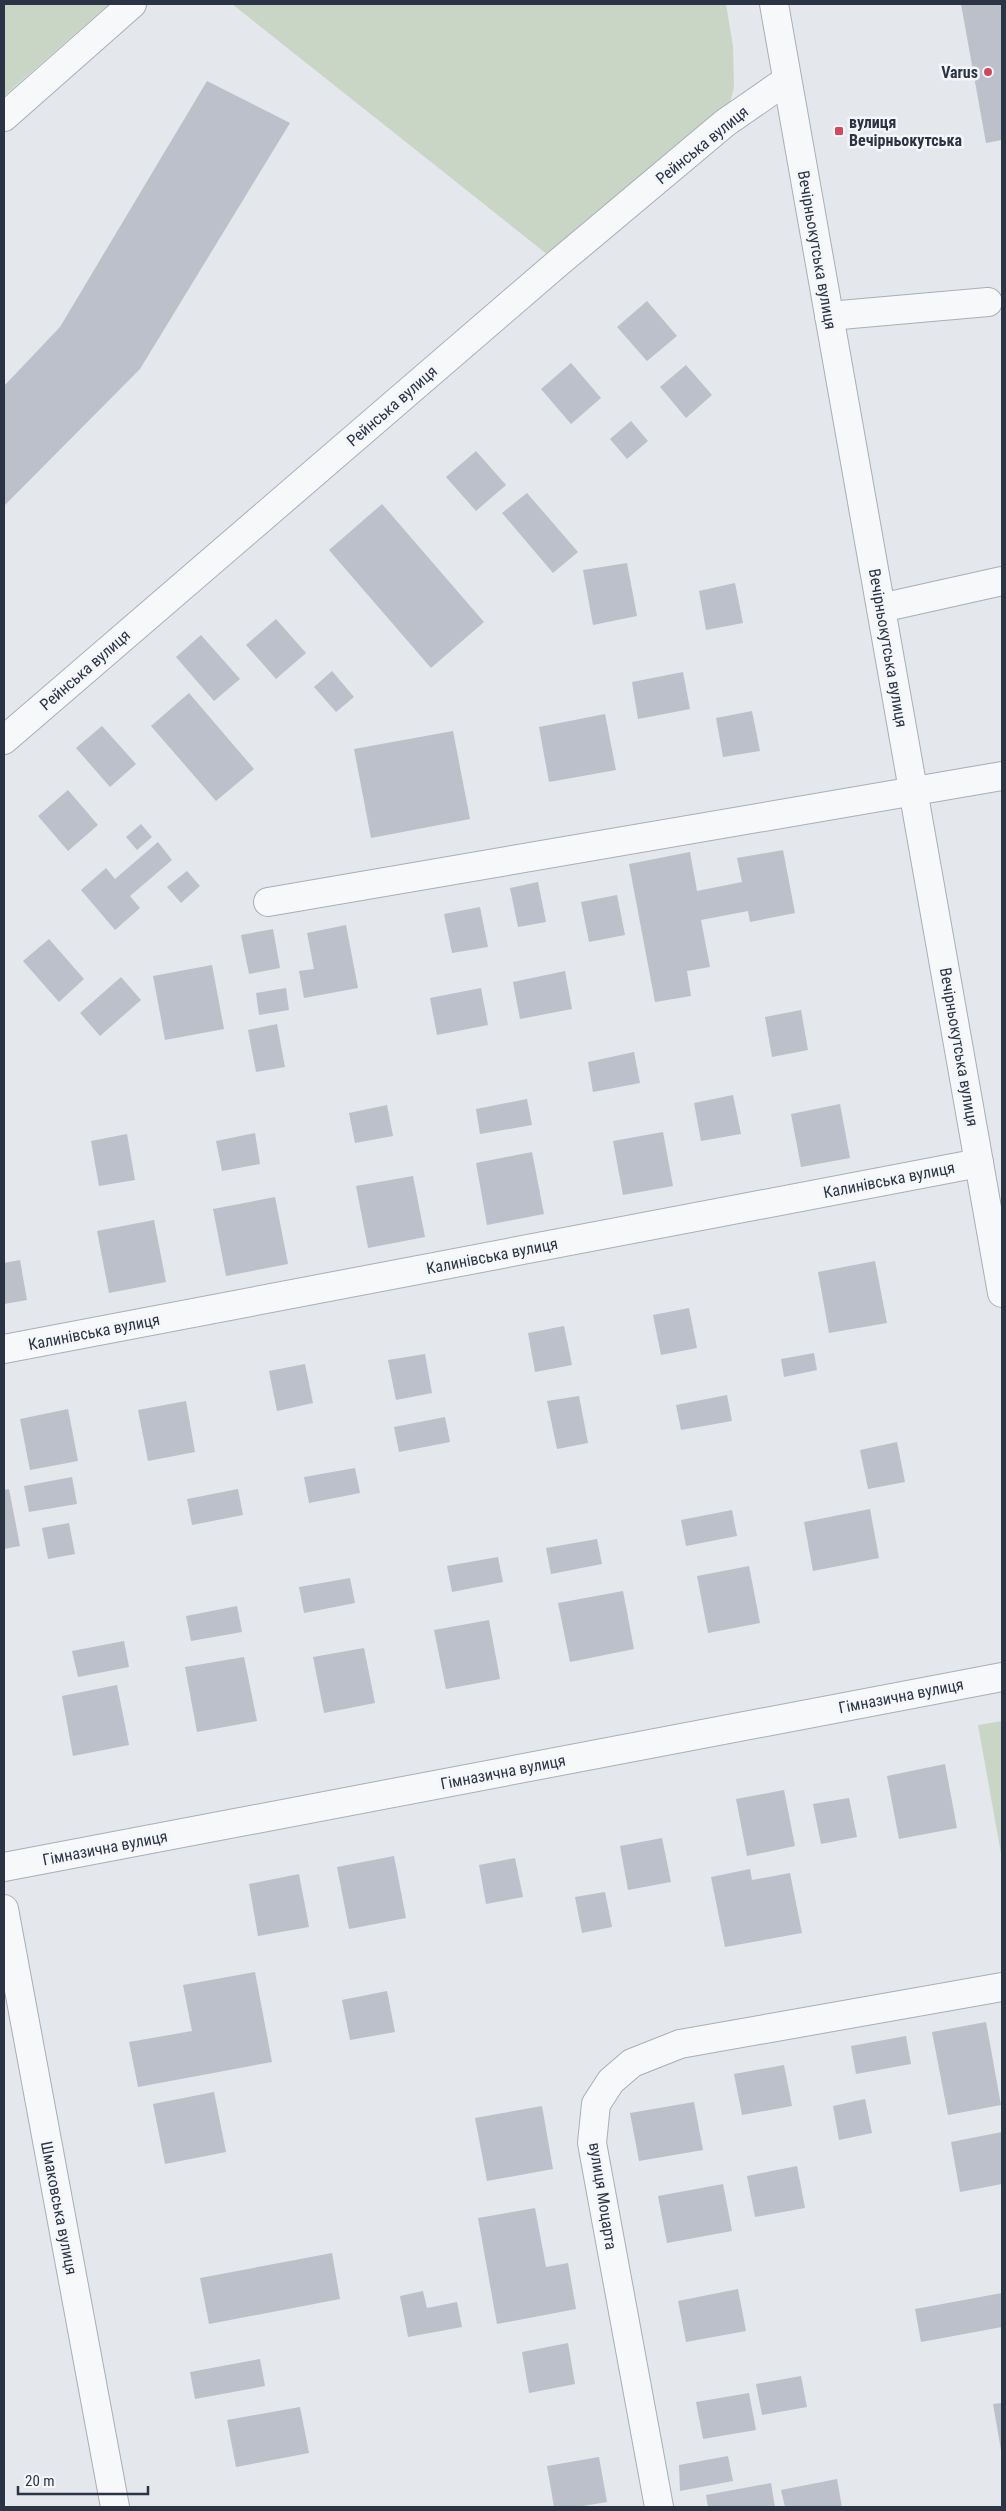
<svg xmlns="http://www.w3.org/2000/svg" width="1006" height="2511" font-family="'Roboto Condensed',sans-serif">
<rect width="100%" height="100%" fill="#e4e7ec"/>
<g fill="#c9d6c5">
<path d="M4,4h105l-105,92z"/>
<path d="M232,4h494l7,42 1,41 -9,36 -167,140z"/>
<path d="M1002,1721v138l-24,-134z"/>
</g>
<g fill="#bbc0ca">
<path d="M961,4h41v136l-16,3z"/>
<path d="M207,81l83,42 -150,246 -136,137v-120l56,-59z"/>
<path d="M647,301l30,35 -30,25 -30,-34z"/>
<path d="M571,363l30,35 -30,26 -30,-35z"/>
<path d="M686,365l26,30 -26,23 -26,-31z"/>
<path d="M631,421l17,20 -21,18 -17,-20z"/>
<path d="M476,451l30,34 -30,26 -30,-34z"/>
<path d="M527,493l51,59 -25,21 -51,-60z"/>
<path d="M382,504l102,118 -53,46 -102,-118z"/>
<path d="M627,563l10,53 -44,9 -10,-55z"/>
<path d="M735,583l8,40 -37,7 -7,-39z"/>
<path d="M276,619l30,34 -30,26 -30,-34z"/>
<path d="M201,635l39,44 -26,22 -38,-44z"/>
<path d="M332,671l22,26 -18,15 -22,-25z"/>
<path d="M683,672l7,37 -52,10 -6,-37z"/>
<path d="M189,693l65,76 -38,32 -65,-75z"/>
<path d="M752,711l8,40 -37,6 -7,-39z"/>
<path d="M605,714l11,56 -67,12 -10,-55z"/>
<path d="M102,726l34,38 -26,23 -34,-39z"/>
<path d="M453,731l17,88 -99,19 -17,-89z"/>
<path d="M68,790l30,35 -30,26 -30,-35z"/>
<path d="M141,824l11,13 -15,13 -11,-13z"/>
<path d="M158,842l14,18 -42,36 10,12 -25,22 -34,-40 25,-22 9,11z"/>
<path d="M783,850l12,63 -45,9 -2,-11 -47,9 9,47 -23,4 4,25 -36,6 -26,-138 61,-12 7,39 45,-9 -5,-24z"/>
<path d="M187,871l13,15 -19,17 -14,-16z"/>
<path d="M538,882l8,40 -28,5 -8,-39z"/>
<path d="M617,895l8,40 -36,7 -8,-40z"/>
<path d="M480,907l8,40 -36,6 -8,-39z"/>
<path d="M346,925l12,63 -54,10 -5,-27 15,-2 -7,-36z"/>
<path d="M273,929l7,39 -31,6 -8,-39z"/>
<path d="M49,939l35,40 -25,23 -36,-41z"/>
<path d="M212,965l12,64 -59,11 -12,-64z"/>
<path d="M565,971l7,38 -52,10 -7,-37z"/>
<path d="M121,977l20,23 -41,36 -20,-23z"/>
<path d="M286,988l3,22 -30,5 -3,-22z"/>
<path d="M481,988l7,37 -51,10 -7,-37z"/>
<path d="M801,1010l7,40 -36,7 -7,-40z"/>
<path d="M277,1024l8,43 -29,5 -8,-42z"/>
<path d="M634,1052l6,31 -47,9 -5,-30z"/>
<path d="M733,1095l8,39 -40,7 -7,-38z"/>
<path d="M527,1099l5,26 -52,9 -4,-25z"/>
<path d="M840,1104l10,54 -49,9 -10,-53z"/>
<path d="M387,1105l6,31 -38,7 -6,-30z"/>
<path d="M663,1132l10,54 -50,9 -10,-54z"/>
<path d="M255,1133l5,31 -38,7 -6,-30z"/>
<path d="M127,1134l8,46 -36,6 -8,-45z"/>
<path d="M532,1152l12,62 -57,11 -11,-62z"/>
<path d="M413,1176l12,61 -57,11 -12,-62z"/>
<path d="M275,1197l13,67 -62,12 -13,-67z"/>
<path d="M154,1220l12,62 -57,11 -12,-62z"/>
<path d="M20,1260l7,40 -23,4v-41z"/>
<path d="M875,1261l12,62 -58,10 -11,-61z"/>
<path d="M689,1308l8,40 -36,7 -8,-40z"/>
<path d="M564,1326l8,39 -37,7 -7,-39z"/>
<path d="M814,1353l3,17 -33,7 -3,-18z"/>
<path d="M425,1354l7,39 -36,7 -8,-40z"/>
<path d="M305,1364l8,39 -36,8 -8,-40z"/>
<path d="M727,1395l5,26 -51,9 -5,-25z"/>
<path d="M579,1396l9,47 -31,6 -10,-48z"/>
<path d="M186,1401l9,51 -47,9 -10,-51z"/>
<path d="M68,1409l10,52 -48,9 -10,-51z"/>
<path d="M445,1417l5,25 -51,10 -5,-25z"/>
<path d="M897,1442l8,40 -37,7 -8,-39z"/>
<path d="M355,1468l5,25 -51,10 -5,-26z"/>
<path d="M72,1477l5,27 -48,8 -5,-26z"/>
<path d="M9,1489l11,57 -16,3v-59z"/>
<path d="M238,1489l5,26 -51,10 -5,-26z"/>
<path d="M870,1509l9,49 -66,13 -9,-49z"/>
<path d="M732,1510l5,26 -51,10 -5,-26z"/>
<path d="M69,1523l6,31 -27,5 -6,-31z"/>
<path d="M597,1539l5,25 -51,10 -5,-26z"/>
<path d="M498,1557l5,25 -51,10 -5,-26z"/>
<path d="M749,1566l11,57 -52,10 -11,-57z"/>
<path d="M350,1578l5,25 -51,10 -5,-26z"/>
<path d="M623,1591l11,58 -64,13 -12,-59z"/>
<path d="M237,1606l5,26 -51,9 -5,-25z"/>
<path d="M489,1620l11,59 -54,10 -12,-59z"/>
<path d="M124,1641l5,26 -51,10 -6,-26z"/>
<path d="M364,1648l11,55 -51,10 -11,-56z"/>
<path d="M244,1657l13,64 -60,11 -12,-65z"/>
<path d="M117,1685l12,60 -56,11 -11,-60z"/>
<path d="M945,1764l12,64 -58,11 -12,-63z"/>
<path d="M784,1790l11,56 -48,10 -11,-57z"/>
<path d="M849,1798l8,39 -36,7 -8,-40z"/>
<path d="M662,1838l9,44 -43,8 -8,-44z"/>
<path d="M394,1856l12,62 -57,11 -12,-62z"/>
<path d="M515,1858l8,39 -37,7 -7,-39z"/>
<path d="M750,1869l2,11 38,-7 12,60 -77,14 -14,-70z"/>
<path d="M299,1874l10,53 -51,9 -9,-52z"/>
<path d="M605,1892l7,35 -30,6 -7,-36z"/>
<path d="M255,1972l17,90 -134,25 -9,-45 63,-11 -9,-46z"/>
<path d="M387,1991l8,41 -45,8 -8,-40z"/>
<path d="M986,2022l15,83 -53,10 -16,-83z"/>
<path d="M906,2036l5,28 -55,10 -5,-28z"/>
<path d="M784,2065l8,41 -50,9 -8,-41z"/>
<path d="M214,2092l12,60 -61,12 -12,-60z"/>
<path d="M865,2099l7,34 -33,7 -6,-34z"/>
<path d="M694,2102l9,48 -64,11 -9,-48z"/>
<path d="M542,2106l11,63 -66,12 -12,-63z"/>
<path d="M1002,2132v52l-42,8 -9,-50z"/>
<path d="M797,2166l8,42 -50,9 -8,-41z"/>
<path d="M723,2184l9,47 -65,12 -9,-47z"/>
<path d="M535,2208l11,59 22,-4 8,46 -79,15 -19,-106z"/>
<path d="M332,2253l8,46 -131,25 -9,-46z"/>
<path d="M738,2289l8,42 -60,11 -8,-41z"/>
<path d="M423,2291l4,17 30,-6 5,25 -54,10 -8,-41z"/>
<path d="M1002,2293v34l-81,15 -6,-33z"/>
<path d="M568,2343l7,41 -46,9 -7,-41z"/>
<path d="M260,2359l5,27 -70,13 -5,-27z"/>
<path d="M801,2376l6,31 -45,8 -6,-31z"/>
<path d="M749,2393l7,37 -53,9 -7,-37z"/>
<path d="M1002,2403v47h-1l-8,-46z"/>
<path d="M300,2407l9,46 -73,14 -9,-47z"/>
<path d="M728,2456l5,25 -53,10 -1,-26z"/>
<path d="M599,2457l8,45 -30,5h-23l-7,-41z"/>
<path d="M837,2479l5,28h-57l-4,-17z"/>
<path d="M771,2483l4,24h-67l-2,-12z"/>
</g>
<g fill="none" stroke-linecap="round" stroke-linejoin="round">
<g stroke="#a9aeb7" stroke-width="30">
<g id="minor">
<path d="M774,4l228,1289"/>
<path d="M4,117l128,-113"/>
<path d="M829,316l159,-14"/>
<path d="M881,608l121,-27"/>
<path d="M4,740l554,-477 167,-140 62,-43"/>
<path d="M268,902l734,-126"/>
<path d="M4,1349l975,-186"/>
<path d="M4,1867l998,-190"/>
<path d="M4,1909l111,598"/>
<path d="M659,2507l-67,-364 4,-39 15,-23 21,-18 48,-19 322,-57"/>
</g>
</g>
<use href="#minor" stroke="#f7f8fa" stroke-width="28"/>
</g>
<g fill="#d1495b" stroke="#f4f6f9" stroke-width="2">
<circle cx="988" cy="72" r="5"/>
<rect x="834" y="126" width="10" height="10" rx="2.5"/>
</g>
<g text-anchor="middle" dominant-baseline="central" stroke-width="5" stroke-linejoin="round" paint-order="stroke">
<g font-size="16" font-weight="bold" fill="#2b3445" stroke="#f4f6f9" text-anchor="end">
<text x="978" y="72">Varus</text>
<text x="849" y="122" text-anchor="start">вулиця<tspan x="849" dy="18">Вечірньокутська</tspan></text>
</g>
<g font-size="16" fill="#2b3445" stroke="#f4f6f9">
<text transform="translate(702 145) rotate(-39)">Рейнська вулиця</text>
<text transform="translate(817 250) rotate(80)">Вечірньокутська вулиця</text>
<text transform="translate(392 406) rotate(-41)">Рейнська вулиця</text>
<text transform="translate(888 648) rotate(80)">Вечірньокутська вулиця</text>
<text transform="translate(85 670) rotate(-41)">Рейнська вулиця</text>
<text transform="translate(959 1047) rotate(80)">Вечірньокутська вулиця</text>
<text transform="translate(889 1180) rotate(-11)">Калинівська вулиця</text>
<text transform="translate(492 1256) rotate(-11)">Калинівська вулиця</text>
<text transform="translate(94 1332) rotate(-11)">Калинівська вулиця</text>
<text transform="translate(901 1696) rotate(-11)">Гімназична вулиця</text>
<text transform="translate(503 1772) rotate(-11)">Гімназична вулиця</text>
<text transform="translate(105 1848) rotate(-11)">Гімназична вулиця</text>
<text transform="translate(603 2196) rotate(81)">вулиця Моцарта</text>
<text transform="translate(59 2208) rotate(79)">Шмаковська вулиця</text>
</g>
</g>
<rect width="1006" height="2511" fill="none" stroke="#2b3445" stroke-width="10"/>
<path d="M18 2486v8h130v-8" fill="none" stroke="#2b3445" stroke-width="2.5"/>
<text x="25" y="2486" font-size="15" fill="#2b3445" stroke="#f4f6f9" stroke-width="4" paint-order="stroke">20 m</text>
</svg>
